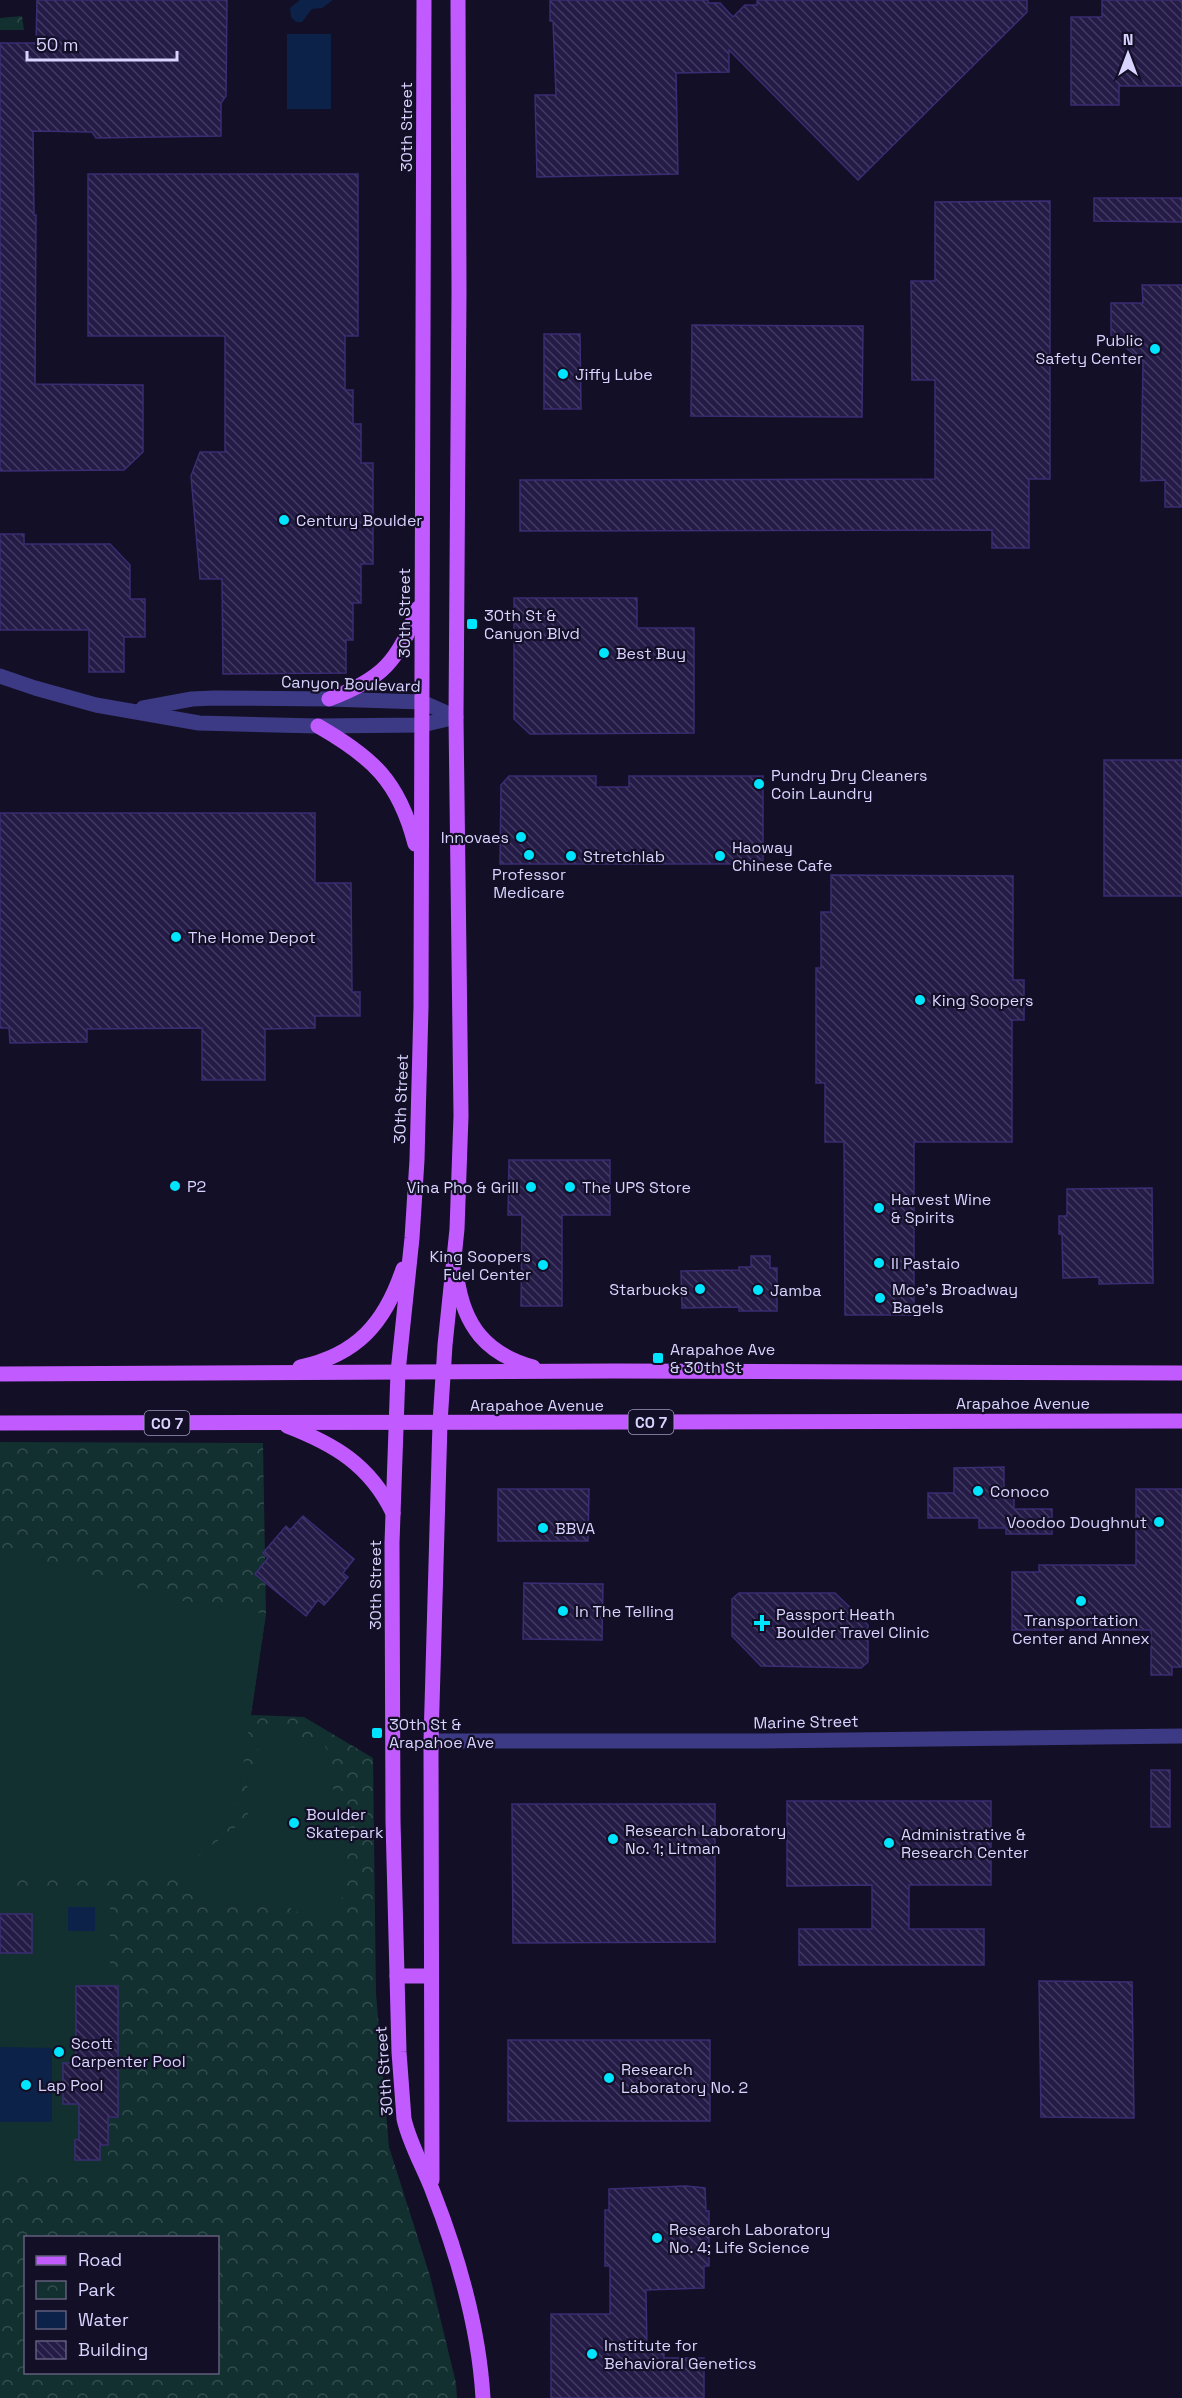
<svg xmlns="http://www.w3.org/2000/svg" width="1182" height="2398" font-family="'Space Grotesk',sans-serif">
<defs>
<pattern id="park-crowns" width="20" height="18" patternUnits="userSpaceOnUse" patternTransform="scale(1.5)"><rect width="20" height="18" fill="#12302f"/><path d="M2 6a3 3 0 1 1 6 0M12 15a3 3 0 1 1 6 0" fill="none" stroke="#344d4e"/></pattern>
<pattern id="building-back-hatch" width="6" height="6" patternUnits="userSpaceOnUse" patternTransform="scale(1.5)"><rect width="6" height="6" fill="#241b47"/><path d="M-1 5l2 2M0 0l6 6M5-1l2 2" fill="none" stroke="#433b63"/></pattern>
</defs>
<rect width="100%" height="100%" fill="#130f26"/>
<g fill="url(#park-crowns)" fill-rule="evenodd">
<path d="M22,16l2,14h-24v-12z"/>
<path d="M0,1442l263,1 3,171 -15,101 53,2 69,41 3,235 13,154 41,129 26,107 1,15h-457zM26,2238h192v134h-192z"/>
</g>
<g fill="#12302f">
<path d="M0,1549l177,51 89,14 -31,207 -75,54 -160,-3z"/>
<path d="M269,1727h19l13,14h19c17,16 4,23 10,41 2,8 9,12 10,20 1,5 -1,8 0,13 1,5 4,9 5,13 1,8 0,16 0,23 1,22 6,50 -18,62 -5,3 -11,5 -17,4 -12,-2 -20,-12 -34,-14 -25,-2 -108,9 -94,-35l55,-42h8l3,-9 -1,-41 10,-19 2,-25z"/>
<path d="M0,1891l110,2v93h8v131l-10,1v56l-108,-1z"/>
</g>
<g fill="#0c2248">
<path d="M300,0h33l-11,8 -10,1 -10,13h-6l-5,-5 -1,-9z"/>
<rect x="287" y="34" width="44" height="75"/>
<rect x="68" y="1907" width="27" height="24"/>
<path d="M0,2047l52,1v74h-52z"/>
</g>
<g fill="url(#building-back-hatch)" stroke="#3b2d73" stroke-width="1.5">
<path d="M37,0h190l-1,96 -5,7v33l-125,2 -4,-6 -59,-1 1,84h2l-1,169 108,1v67l-19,18 -124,1v-428h36z"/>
<path d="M550,0h158v3h12l13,14 12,-12h12v-5h270v12l-169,168 -129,-130v22l-53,1 2,101 -141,3 -2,-82h21l-3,-74h-3z"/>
<path d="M1102,0h80v86h-63v19h-48v-88h31z"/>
<path d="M88,174h270v162h-13v54h8v34h8v39h12v101h-12v39h-8v37h-7v33l-123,1 -1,-95h-22l-9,-103 9,-24h25v-116h-137z"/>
<path d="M1094,198h88v24l-88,-1z"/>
<path d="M1050,201v278h-21v69h-37v-18l-472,1v-51l415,-1v-99h-23l-1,-99h24v-79z"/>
<path d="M1142,285h40v222h-17v-27l-24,1 2,-119 -32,-27v-32h32z"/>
<path d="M692,325l171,1 -1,91 -171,-1z"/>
<path d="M544,334h36l1,75h-37z"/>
<path d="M0,534h24v10h86l20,21v34h15v38h-21v35h-35v-42h-89z"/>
<path d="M514,598h123v30h57v105l-164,1 -16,-15z"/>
<rect x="1104" y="760" width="78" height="136"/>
<path d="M509,776h87v11h33v-11h134v88h-263l1,-79z"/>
<path d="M0,813h315v70h36l1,109h8v24h-45v12l-50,1v51h-63v-52l-115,1v13l-77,1 -1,-15h-9z"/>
<path d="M831,875l182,1v104h11v40h-12v122h-98v173h-69l-1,-173h-19v-59h-9v-115h5v-56h10z"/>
<path d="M509,1160h101v55h-48v91h-41l1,-91h-14z"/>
<path d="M1152,1188l1,95 -54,1v-7l-36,1 -1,-44h-3v-18h8v-27z"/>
<path d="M751,1256h19v12h7v43h-38v-4l-57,1 -1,-37 58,-1v-3h12z"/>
<path d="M1004,1467v25h10v17h38v25h-46v-6h-27v-10h-51v-25h26v-25z"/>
<path d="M498,1489h91l-1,52h-90z"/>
<path d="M1136,1489h46v178h-10v8h-21v-45h-139v-58h27v-7h97z"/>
<path d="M303,1516l51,43 -11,14 5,4 -14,17 -10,11 -6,-5 -12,16 -51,-42 13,-16 -5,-5 23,-27 4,4z"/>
<path d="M524,1583l79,1 -1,56 -79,-1z"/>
<path d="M739,1593h96l33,32v37l-7,6 -100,-2 -29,-30v-37z"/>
<rect x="1151" y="1770" width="19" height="57"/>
<path d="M787,1801h204v84h-82v44h75v36h-185v-36h73v-44l-85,1z"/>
<path d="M512,1804h203v138l-202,1z"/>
<rect x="0" y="1914" width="32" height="39"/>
<path d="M1039,1981l93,1 2,136 -93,-1z"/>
<path d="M76,1986h42v131h-10v28h-8v15h-25v-20l4,-1v-35h-16v-41h13z"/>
<rect x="508" y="2040" width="202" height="81"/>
<path d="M686,2186l19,2 1,23h3v55h-5v22l-58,2 1,60 17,-1v9h40v40h-153v-84h59v-48h-5v-56h4v-21z"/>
</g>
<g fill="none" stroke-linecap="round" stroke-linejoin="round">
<g stroke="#3d3a85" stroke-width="15">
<path d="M0,676l35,12 61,17 103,18 119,3 104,-1 34,-8"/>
<path d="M143,708l49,-9 22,-1 115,1 93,3 34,15"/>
<path d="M431,1741h324l427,-5"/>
</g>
<g stroke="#c25bff" stroke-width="15">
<path d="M424,0l-3,1007 -4,153 -5,78 -14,134 -6,171 1,278 6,231 5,67c6,26 20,49 29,73 25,64 46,137 50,206"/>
<path d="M329,699c54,-20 69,-38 89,-91"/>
<path d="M318,726c54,31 81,55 97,118"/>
<path d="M457,1278c7,48 29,76 76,89"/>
<path d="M300,1367c57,-12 85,-44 103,-98"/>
<path d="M0,1374l615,-3 567,2"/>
<path d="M0,1423l1182,-2"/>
<path d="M287,1426c47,18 83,39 106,87"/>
<path d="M397,1976h34"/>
<path d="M432,2180l-1,-439 9,-318 5,-78 12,-116 4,-113 -5,-399 3,-424 -1,-293"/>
</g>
</g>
<g fill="#00e5ff" stroke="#130f26" stroke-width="2">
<circle cx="1155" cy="349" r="6"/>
<circle cx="563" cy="374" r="6"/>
<circle cx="284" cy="520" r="6"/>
<rect x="466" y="618" width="12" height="12" rx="3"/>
<circle cx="604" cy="653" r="6"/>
<circle cx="759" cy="784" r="6"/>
<circle cx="521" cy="837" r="6"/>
<circle cx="529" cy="855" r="6"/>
<circle cx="571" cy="856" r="6"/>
<circle cx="720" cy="856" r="6"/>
<circle cx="176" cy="937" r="6"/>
<circle cx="920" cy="1000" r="6"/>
<circle cx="175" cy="1186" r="6"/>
<circle cx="531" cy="1187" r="6"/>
<circle cx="570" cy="1187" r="6"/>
<circle cx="879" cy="1208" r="6"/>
<circle cx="879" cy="1263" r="6"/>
<circle cx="543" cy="1265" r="6"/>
<circle cx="700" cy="1289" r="6"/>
<circle cx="758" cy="1290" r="6"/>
<circle cx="880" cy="1298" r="6"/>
<rect x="652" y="1352" width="12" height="12" rx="3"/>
<circle cx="978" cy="1491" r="6"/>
<circle cx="1159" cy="1522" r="6"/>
<circle cx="543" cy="1528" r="6"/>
<circle cx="1081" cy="1601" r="6"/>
<circle cx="563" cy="1611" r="6"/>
<path d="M759 1614h6v6h6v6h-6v6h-6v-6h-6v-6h6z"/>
<rect x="371" y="1727" width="12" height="12" rx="3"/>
<circle cx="294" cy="1823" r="6"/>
<circle cx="613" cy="1839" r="6"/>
<circle cx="889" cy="1843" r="6"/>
<circle cx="59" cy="2052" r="6"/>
<circle cx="609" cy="2078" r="6"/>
<circle cx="26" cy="2085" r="6"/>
<circle cx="657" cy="2238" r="6"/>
<circle cx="592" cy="2354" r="6"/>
</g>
<g text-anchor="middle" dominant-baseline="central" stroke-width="4.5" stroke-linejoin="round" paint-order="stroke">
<g fill="#130f26" stroke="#9e99be" stroke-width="1.5">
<rect x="628.5" y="1410" width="45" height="24" rx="4.5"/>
<rect x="144.5" y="1411" width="45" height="24" rx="4.5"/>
</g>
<g font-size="15" font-weight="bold" fill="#d9d4ff">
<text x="651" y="1422">CO 7</text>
<text x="167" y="1423">CO 7</text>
</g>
<g font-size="16" fill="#d9d4ff" stroke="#130f26">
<text transform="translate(406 127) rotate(-90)">30th Street</text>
<text transform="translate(404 613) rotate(-90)">30th Street</text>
<text transform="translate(351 684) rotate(2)">Canyon Boulevard</text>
<text transform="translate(401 1099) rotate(-88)">30th Street</text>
<text x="1023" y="1403">Arapahoe Avenue</text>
<text x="537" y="1405">Arapahoe Avenue</text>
<text transform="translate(375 1585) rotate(-90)">30th Street</text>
<text transform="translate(806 1722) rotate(-1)">Marine Street</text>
<text transform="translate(384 2071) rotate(-94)">30th Street</text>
</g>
<g font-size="16" fill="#d9d4ff" stroke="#130f26" text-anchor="start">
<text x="1143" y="340" text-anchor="end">Public<tspan x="1143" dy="18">Safety Center</tspan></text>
<text x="575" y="374">Jiffy Lube</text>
<text x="296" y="520">Century Boulder</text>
<text x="484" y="615">30th St &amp;<tspan x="484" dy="18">Canyon Blvd</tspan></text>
<text x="616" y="653">Best Buy</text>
<text x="771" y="775">Pundry Dry Cleaners<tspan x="771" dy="18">Coin Laundry</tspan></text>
<text x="509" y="837" text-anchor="end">Innovaes</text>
<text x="732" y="847">Haoway<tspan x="732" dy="18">Chinese Cafe</tspan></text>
<text x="583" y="856">Stretchlab</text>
<text x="529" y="874" text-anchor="middle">Professor<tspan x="529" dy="18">Medicare</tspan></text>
<text x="188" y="937">The Home Depot</text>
<text x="932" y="1000">King Soopers</text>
<text x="187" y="1186">P2</text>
<text x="519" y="1187" text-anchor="end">Vina Pho &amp; Grill</text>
<text x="582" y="1187">The UPS Store</text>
<text x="891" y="1199">Harvest Wine<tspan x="891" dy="18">&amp; Spirits</tspan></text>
<text x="531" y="1256" text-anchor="end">King Soopers<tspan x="531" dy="18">Fuel Center</tspan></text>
<text x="891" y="1263">Il Pastaio</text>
<text x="688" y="1289" text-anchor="end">Starbucks</text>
<text x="892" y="1289">Moe's Broadway<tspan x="892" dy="18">Bagels</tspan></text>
<text x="770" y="1290">Jamba</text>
<text x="670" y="1349">Arapahoe Ave<tspan x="670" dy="18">&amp; 30th St</tspan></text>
<text x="990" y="1491">Conoco</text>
<text x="1147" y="1522" text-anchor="end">Voodoo Doughnut</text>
<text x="555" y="1528">BBVA</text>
<text x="575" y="1611">In The Telling</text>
<text x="776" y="1614">Passport Heath<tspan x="776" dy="18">Boulder Travel Clinic</tspan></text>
<text x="1081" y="1620" text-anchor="middle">Transportation<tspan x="1081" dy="18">Center and Annex</tspan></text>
<text x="389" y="1724">30th St &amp;<tspan x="389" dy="18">Arapahoe Ave</tspan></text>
<text x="306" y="1814">Boulder<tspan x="306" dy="18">Skatepark</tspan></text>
<text x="625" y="1830">Research Laboratory<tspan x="625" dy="18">No. 1; Litman</tspan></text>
<text x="901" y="1834">Administrative &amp;<tspan x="901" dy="18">Research Center</tspan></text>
<text x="71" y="2043">Scott<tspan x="71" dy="18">Carpenter Pool</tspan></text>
<text x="621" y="2069">Research<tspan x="621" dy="18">Laboratory No. 2</tspan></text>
<text x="38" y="2085">Lap Pool</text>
<text x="669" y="2229">Research Laboratory<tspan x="669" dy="18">No. 4; Life Science</tspan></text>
<text x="604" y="2345">Institute for<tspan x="604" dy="18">Behavioral Genetics</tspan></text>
</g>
</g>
<rect x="24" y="2236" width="195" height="138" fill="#130f26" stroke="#625e7d" stroke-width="1.5"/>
<rect x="36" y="2256" width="30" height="9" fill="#c25bff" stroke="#625e7d" stroke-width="1.5"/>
<text x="78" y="2266" font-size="18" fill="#d9d4ff">Road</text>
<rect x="36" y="2281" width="30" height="18" fill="url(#park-crowns)" stroke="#625e7d" stroke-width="1.5"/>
<text x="78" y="2296" font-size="18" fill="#d9d4ff">Park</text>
<rect x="36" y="2311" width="30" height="18" fill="#0c2248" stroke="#625e7d" stroke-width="1.5"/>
<text x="78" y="2326" font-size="18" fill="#d9d4ff">Water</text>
<rect x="36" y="2341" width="30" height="18" fill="url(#building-back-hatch)" stroke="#625e7d" stroke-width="1.5"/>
<text x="78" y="2356" font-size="18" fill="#d9d4ff">Building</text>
<g transform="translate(1128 54)" stroke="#130f26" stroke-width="4.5" paint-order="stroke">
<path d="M0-4.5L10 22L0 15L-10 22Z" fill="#d9d4ff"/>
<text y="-9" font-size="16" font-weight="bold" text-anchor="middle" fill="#d9d4ff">N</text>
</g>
<path d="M27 51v9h150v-9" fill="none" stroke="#d9d4ff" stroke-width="3"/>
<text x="36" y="51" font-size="18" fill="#d9d4ff" stroke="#130f26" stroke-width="4.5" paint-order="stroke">50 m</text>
</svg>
